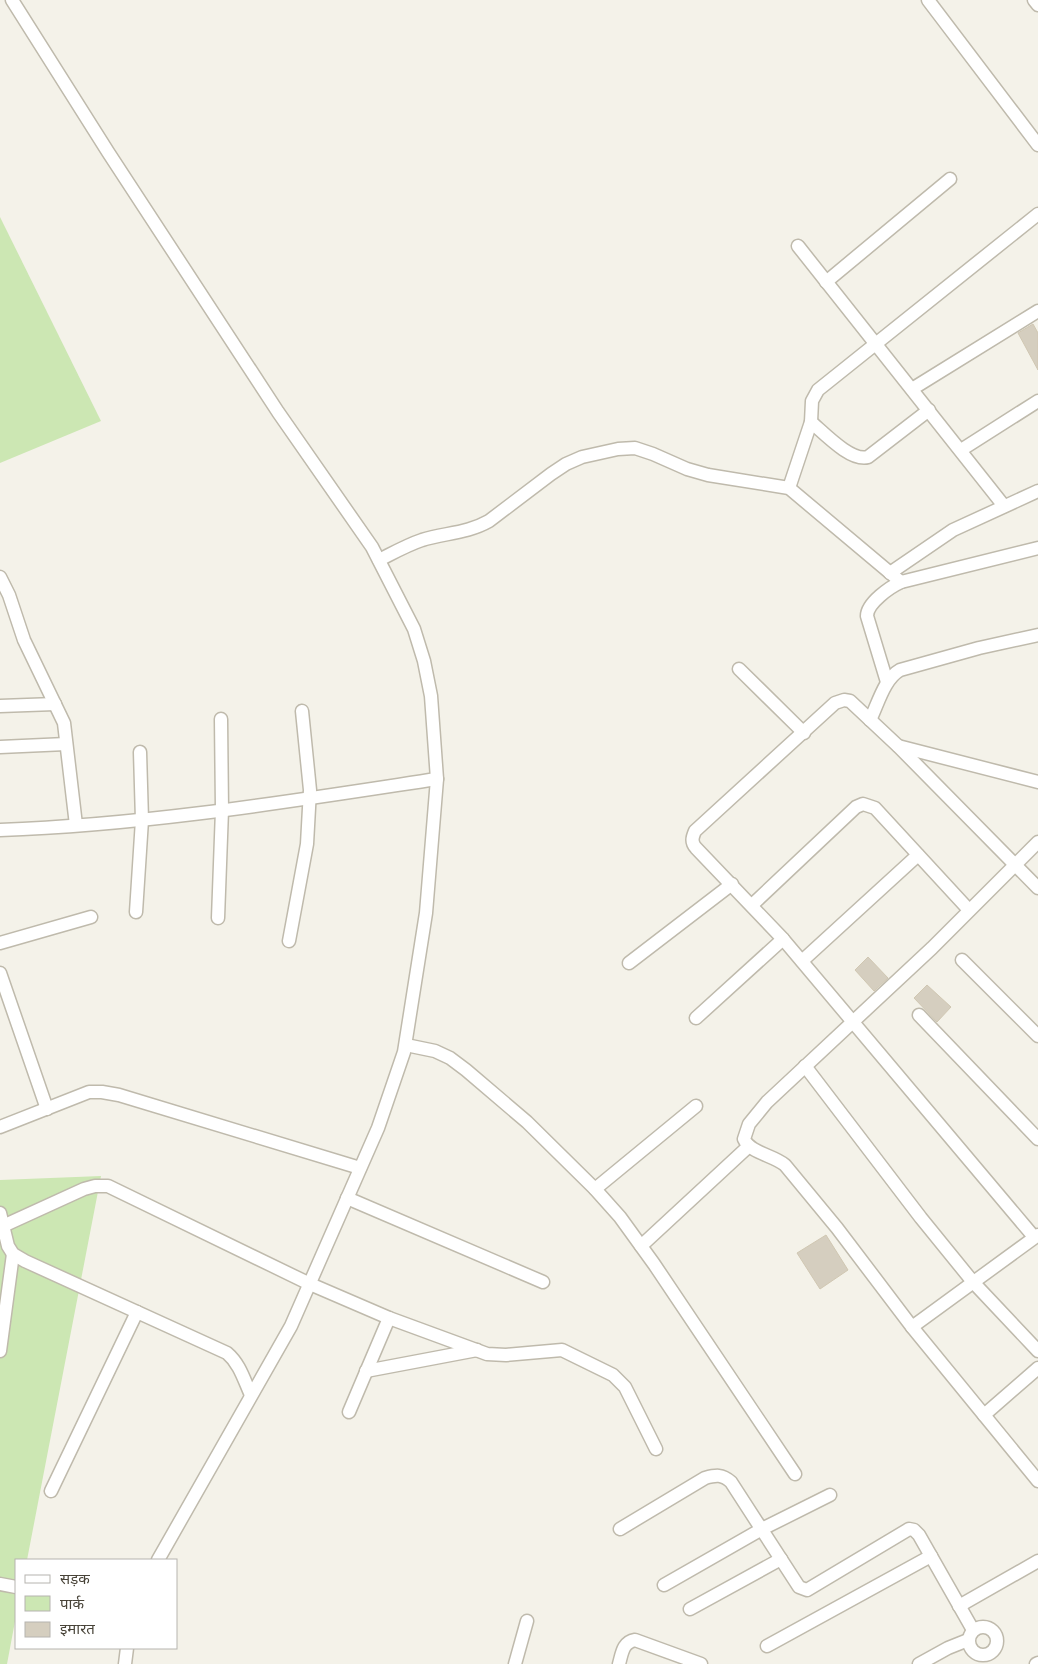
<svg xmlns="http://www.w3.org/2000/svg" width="1038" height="1664" font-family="Mulish,'Noto Sans Devanagari',sans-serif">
<rect width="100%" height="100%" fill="#f4f2e9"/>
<g fill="#cce7b3">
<path d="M0,217l101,204 -101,42z"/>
<path d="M101,1176l-74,384h-11v56l-9,48h-7v-484z"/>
</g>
<g fill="#d5cebf" stroke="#d0c7b2">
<path d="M1033,324l5,9v37l-20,-37z"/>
<path d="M868,957l20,21 -14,13 -19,-21z"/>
<path d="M927,985l24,22 -14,15 -23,-24z"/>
<path d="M826,1235l22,35 -28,19 -23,-36z"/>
</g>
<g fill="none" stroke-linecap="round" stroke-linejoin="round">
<g stroke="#bfbaac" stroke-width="15">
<g id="street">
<path d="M12,0l96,152 170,260 94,135 42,82 10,32 7,35 6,83 -11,134 -22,139 -26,76 -87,198 -133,234"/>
<path d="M928,0l110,145"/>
<path d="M1034,0l4,5"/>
<path d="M798,246l206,260"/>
<path d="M826,282l124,-103"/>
<path d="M912,389l126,-78"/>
<path d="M811,422c13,11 40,40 57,35l61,-47"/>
<path d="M961,450l77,-49"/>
<path d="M789,488l22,-66 1,-21 6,-11 220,-176"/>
<path d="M379,560c14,-7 28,-15 43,-20 23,-7 46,-7 67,-19l62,-47 15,-10 16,-7 36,-8 17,-1 18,6 34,15 21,6 81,13 112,94"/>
<path d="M890,573l63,-43 85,-39"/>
<path d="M0,577l9,18 15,45 40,83 12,102"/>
<path d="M739,669l65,64"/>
<path d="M887,682l-20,-66c0,-13 23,-29 34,-34l137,-34"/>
<path d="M0,706l55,-2"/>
<path d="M870,720c8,-16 14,-41 30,-50l79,-22 59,-13"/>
<path d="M898,746l140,36"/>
<path d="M0,747l66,-3"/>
<path d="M0,830c146,-5 292,-29 437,-51"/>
<path d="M1038,842l-106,106 -165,154 -18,22 -5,15c6,14 29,16 41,26l52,63 75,99 126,154"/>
<path d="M752,905l104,-98 7,-3 12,4 94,102"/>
<path d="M136,912l6,-92 -2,-68"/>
<path d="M218,918l4,-108 -1,-91"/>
<path d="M289,941l18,-97 3,-54 -8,-79"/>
<path d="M0,943l91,-26"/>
<path d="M962,960l76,76"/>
<path d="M802,961l116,-106"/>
<path d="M629,963l103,-79"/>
<path d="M0,973l47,136"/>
<path d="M919,1015l119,124"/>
<path d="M696,1018l87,-79"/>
<path d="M406,1045l29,6 15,7 16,12 61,52 68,67 25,28 34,47 141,210"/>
<path d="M805,1066l116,152 52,64 65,69"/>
<path d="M0,1127l89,-35h13l17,3 241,73"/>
<path d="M595,1189l101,-83"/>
<path d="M347,1198l196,84"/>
<path d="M0,1213l8,33 5,8 12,7 202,92c13,11 17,27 24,42"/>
<path d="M3,1226l81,-37 11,-3h13l202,98 79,34 98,36 19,1 56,-5 51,25 12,12 31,62"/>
<path d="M1034,1237l-251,-298 -87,-91c-5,-6 -4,-10 -1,-17l140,-128 9,-3 6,1 48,45 140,142"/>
<path d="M641,1246l108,-100"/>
<path d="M912,1327l126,-92"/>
<path d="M0,1351l13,-97"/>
<path d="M366,1371l111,-21"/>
<path d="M349,1412l40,-94"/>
<path d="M984,1415l54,-47"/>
<path d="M51,1491l86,-179"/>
<path d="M620,1529l85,-51c11,-3 17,-4 26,4l68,105 8,3 102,-61 5,1 5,5 54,95"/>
<path d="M0,1584l16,3"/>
<path d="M664,1585l98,-56 68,-34"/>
<path d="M959,1606l79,-45"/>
<path d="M690,1609l91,-50"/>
<circle cx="983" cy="1641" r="14"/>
<path d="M767,1646l164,-90"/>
<path d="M125,1664l2,-16"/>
<path d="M515,1664l12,-43"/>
<path d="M619,1664c3,-11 4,-22 16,-24l66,24"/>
<path d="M919,1664l29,-16 20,-8"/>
<path d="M1036,1664l2,-1"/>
</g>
</g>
<use href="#street" stroke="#fff" stroke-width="12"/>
</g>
<rect x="15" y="1559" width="162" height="90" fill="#ffffff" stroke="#b6b4af"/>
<rect x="25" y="1575" width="25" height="8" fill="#ffffff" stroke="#b6b4af"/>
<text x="60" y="1584" font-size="15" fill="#484338">सड़क</text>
<rect x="25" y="1596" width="25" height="15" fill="#cce7b3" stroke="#b6b4af"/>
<text x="60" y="1609" font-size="15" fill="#484338">पार्क</text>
<rect x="25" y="1622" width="25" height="15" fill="#d5cebf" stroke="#b6b4af"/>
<text x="60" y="1634" font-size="15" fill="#484338">इमारत</text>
</svg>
